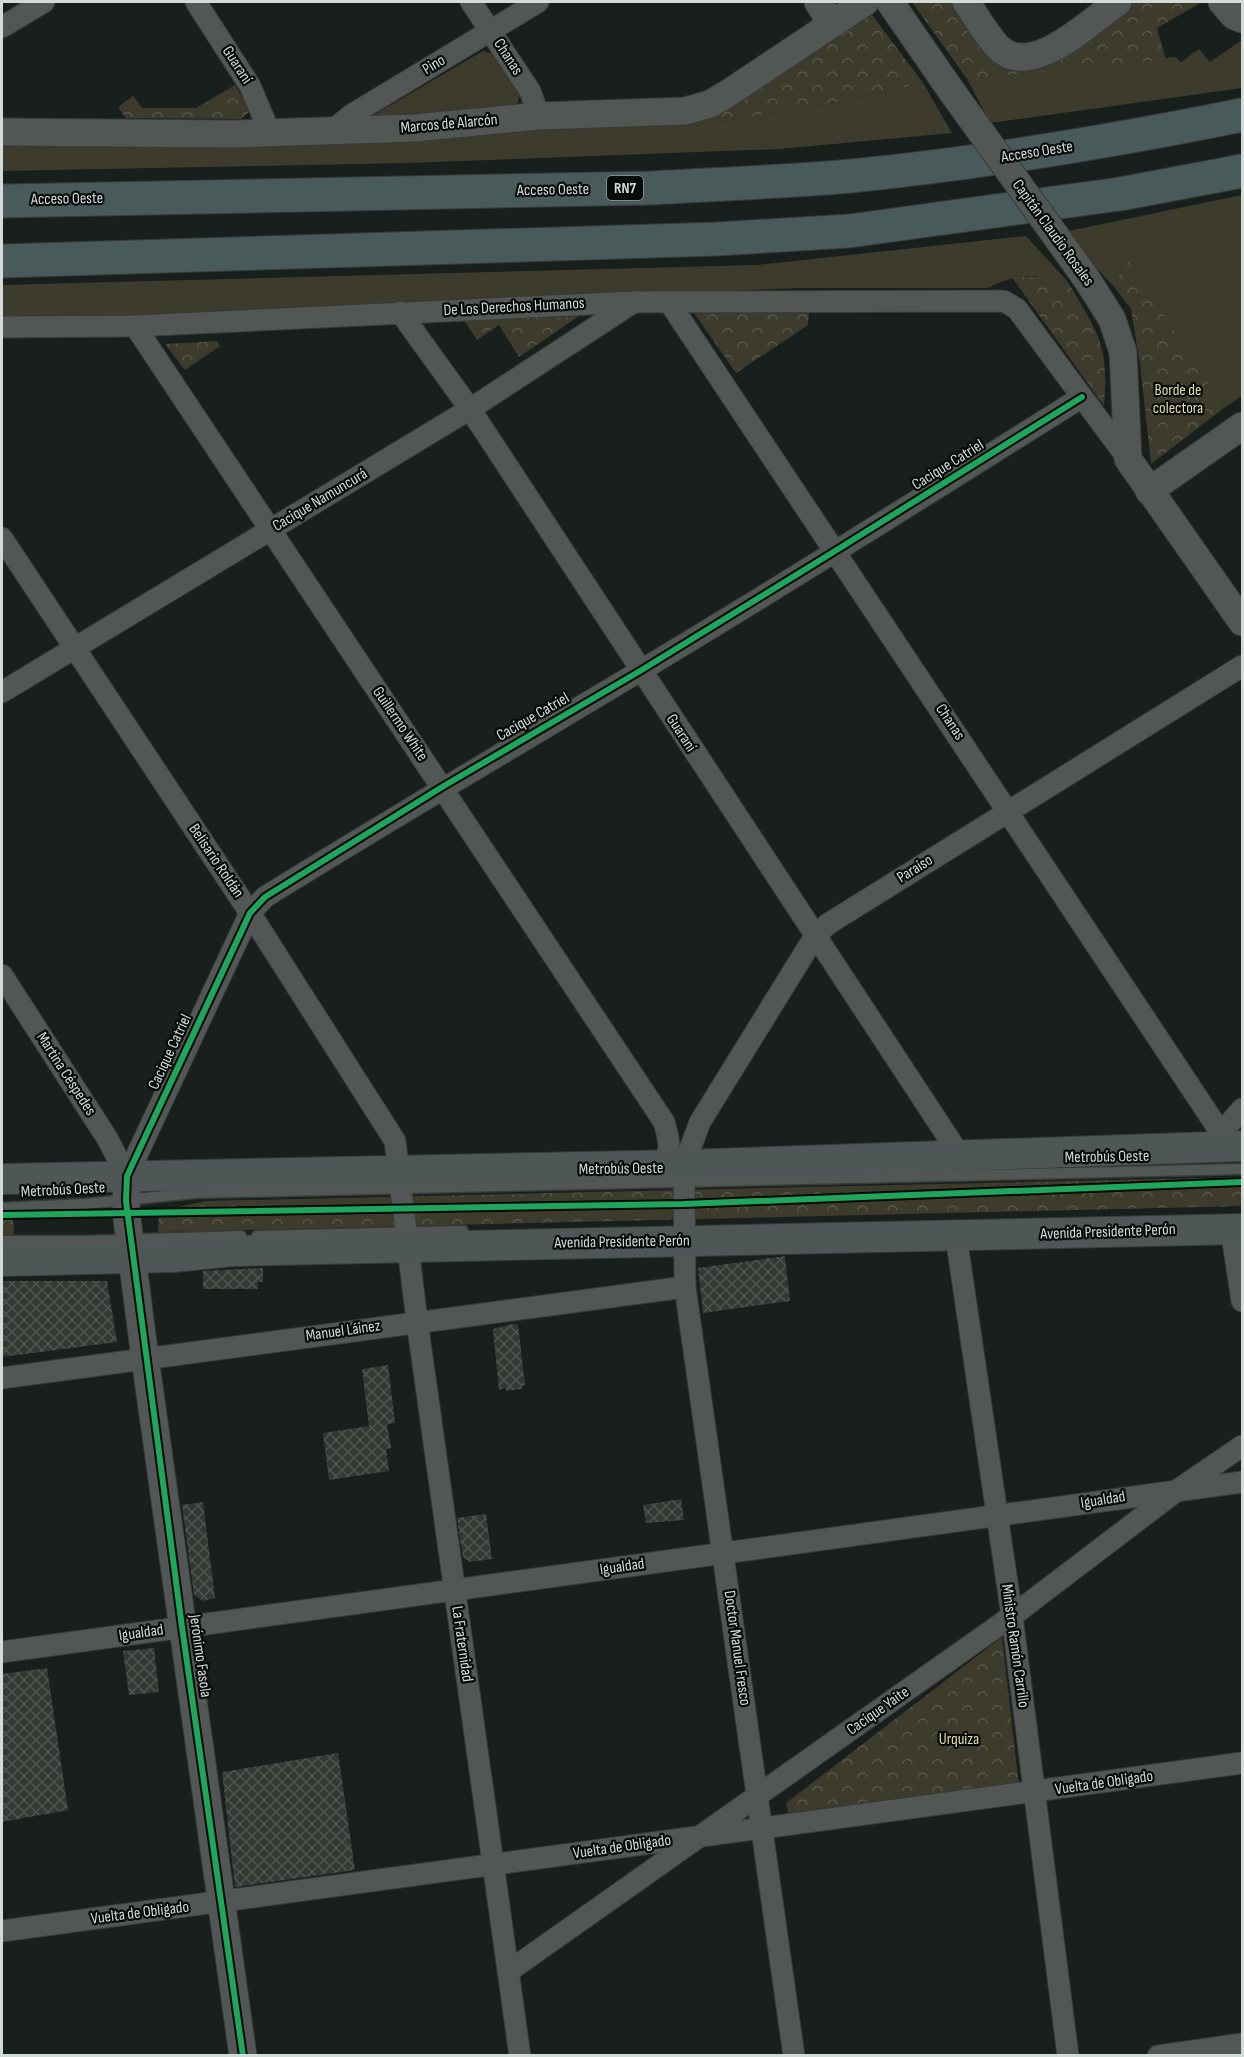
<svg xmlns="http://www.w3.org/2000/svg" width="1244" height="2057" font-family="'Sofia Sans Condensed',sans-serif">
<defs>
<pattern id="park-crowns" width="20" height="18" patternUnits="userSpaceOnUse" patternTransform="scale(1.5)"><rect width="20" height="18" fill="#3d3c2c"/><path d="M2 6a3 3 0 1 1 6 0M12 15a3 3 0 1 1 6 0" fill="none" stroke="#58584a"/></pattern>
<pattern id="building-cross-hatch" width="8" height="8" patternUnits="userSpaceOnUse" patternTransform="scale(1.5)"><rect width="8" height="8" fill="#343934"/><path d="M0 0l8 8M0 8l8-8" fill="none" stroke="#505551"/></pattern>
</defs>
<rect width="100%" height="100%" fill="#191f1d"/>
<g fill="#3d3c2c">
<path d="M1242,40v48l-252,35 -23,-44 208,-22 6,5 18,-13 11,13z"/>
<path d="M483,51l10,3 27,42 -4,10 -151,14z"/>
<path d="M923,83l29,50 -172,16 -372,14 -406,8v-27l689,-23 3,5 133,-22z"/>
<path d="M1242,195v201l-18,12 -99,-152 -10,32 -51,-56z"/>
<path d="M1026,236l42,46c-34,-7 -49,-10 -80,6h-189l-752,31 -45,-2v-32l755,-20z"/>
</g>
<g fill="url(#park-crowns)">
<path d="M912,2h44l31,45 88,-4 59,-41h68l-45,26 9,32 -199,19z"/>
<path d="M870,12l53,71 -96,21 -133,22 -3,-5z"/>
<path d="M235,85l15,26 -9,8 -115,-1 -8,-11 15,-11 9,12h54z"/>
<path d="M1125,255l99,153 -73,56 -11,-100 -9,-55 -16,-21z"/>
<path d="M1011,276l36,1 21,5c30,52 41,61 36,124z"/>
<path d="M809,311l-1,14 -72,48 -42,-60z"/>
<path d="M579,316l-60,41 -20,-32 -22,15 -13,-20z"/>
<path d="M217,341l3,5 -35,24 -20,-26z"/>
<path d="M1242,1177v29l-1084,26 1,-21 47,-10z"/>
<path d="M2,1211h11l1,25 -12,1z"/>
<path d="M1002,1637l17,149 -230,30 -3,-13z"/>
</g>
<g fill="url(#building-cross-hatch)">
<path d="M785,1256l5,45 -87,12 -5,-45z"/>
<path d="M263,1268v14h-5v7h-55v-18z"/>
<path d="M2,1281h105l10,61 -115,15z"/>
<path d="M513,1324l5,1 7,60 -3,1v3l-16,2v-3l-7,2 -6,-61z"/>
<path d="M388,1365l7,58 -8,1 4,24 -5,1 3,22 -60,9 -6,-47 46,-7 -7,-57z"/>
<path d="M681,1499l3,21 -38,3 -3,-18z"/>
<path d="M203,1502l12,96 -12,3 -9,-6 -12,-90z"/>
<path d="M486,1514l6,45 -22,3 -7,-5 -6,-39z"/>
<path d="M154,1648l5,44 -30,3 -6,-44z"/>
<path d="M47,1668l21,142 -66,12v-148z"/>
<path d="M338,1753l17,117 -120,17 -13,-115z"/>
</g>
<g fill="none" stroke-linecap="round" stroke-linejoin="round">
<g stroke="#363a39" stroke-width="13">
<g id="service">
<path d="M2,1208l83,-4 110,-11 1047,-24"/>
<path d="M257,1236l206,-5"/>
<path d="M2,1241h84l155,-5"/>
</g>
</g>
<g stroke="#363a39" stroke-width="23">
<g id="minor">
<path d="M196,2l54,84 20,47"/>
<path d="M471,2l59,89 9,25"/>
<path d="M2,27l42,-25"/>
<path d="M332,131l19,-16 187,-113"/>
<path d="M669,302l552,831 1,13"/>
<path d="M400,312l70,97 489,745"/>
<path d="M135,326l529,796c5,17 8,28 -1,44"/>
<path d="M2,327l133,-1 499,-24 370,-1 13,8 111,150"/>
<path d="M2,538l248,375 145,228 22,180 103,735"/>
<path d="M2,692l468,-283 164,-107"/>
<path d="M2,975l105,163 20,38"/>
<path d="M1221,1133l21,-24"/>
<path d="M127,1176l123,-263 15,-16c124,-77 250,-151 375,-226 149,-89 295,-182 442,-274"/>
<path d="M1231,1229l11,72"/>
<path d="M956,1236l56,380 56,440"/>
<path d="M2,1378l683,-91"/>
<path d="M2,1652l1240,-170"/>
<path d="M2,1931l1240,-168"/>
<path d="M509,1971l503,-355 167,-127 63,-43"/>
<path d="M794,2056l-109,-769 -1,-122 16,-43 115,-186 13,-12 414,-258"/>
<path d="M1158,2056l84,-12"/>
</g>
</g>
<g stroke="#363a39" stroke-width="29">
<g id="tertiary">
<path d="M818,2l14,22"/>
<path d="M890,2l60,87"/>
<path d="M966,2c10,14 20,33 32,45 32,34 92,-26 120,-45"/>
<path d="M1222,2l12,14 8,3"/>
<path d="M2,132l232,2 181,-6 124,-12 146,-5 25,-7 17,-10 138,-92"/>
<path d="M1086,278l26,41 11,33 5,107 114,163"/>
<path d="M1149,491l93,-65"/>
<path d="M127,1176l-1,35 19,147 98,698"/>
</g>
</g>
<g stroke="#363a39" stroke-width="32">
<g id="secondary">
<path d="M2,1179l682,-14 558,-19"/>
<path d="M2,1261l171,-4 60,-6 1009,-22"/>
</g>
</g>
<g stroke="#363a39" stroke-width="35">
<g id="motorway">
<path d="M2,201l648,-13c67,-4 134,-6 201,-12 131,-13 262,-35 391,-61"/>
<path d="M2,261l715,-22 132,-8 271,-37 122,-23"/>
</g>
</g>
<use href="#service" stroke="#525654" stroke-width="10"/>
<use href="#minor" stroke="#525654" stroke-width="21"/>
<use href="#tertiary" stroke="#525654" stroke-width="27"/>
<use href="#secondary" stroke="#4f5756" stroke-width="30"/>
<use href="#motorway" stroke="#495a5a" stroke-width="33"/>
<g stroke="#363a39" stroke-width="29" stroke-linecap="butt">
<path id="tertiary-bridge" d="M950,89l136,189"/>
</g>
<use href="#tertiary-bridge" stroke="#525654" stroke-width="27"/>
<g stroke="#060a08" stroke-width="10">
<g id="cycleway">
<path d="M2,1215l681,-11 559,-22"/>
<path d="M243,2056l-61,-429 -56,-426 1,-25 123,-263 15,-16 177,-110 198,-116 195,-120 247,-154"/>
</g>
</g>
<use href="#cycleway" stroke="#20a55d" stroke-width="6"/>
</g>
<g text-anchor="middle" dominant-baseline="central" stroke-width="4.5" stroke-linejoin="round" paint-order="stroke">
<rect fill="#060a08" stroke="#969c9a" stroke-width="1.5" x="607" y="176" width="36" height="24" rx="4.5"/>
<g font-size="15" font-weight="bold" fill="#d3dbd8">
<text x="625" y="188">RN7</text>
</g>
<g font-size="16" fill="#d3dbd8" stroke="#060a08">
<text transform="translate(508 57) rotate(57)">Chanas</text>
<text transform="translate(237 65) rotate(57)">Guaraní</text>
<text transform="translate(434 65) rotate(-31)">Pino</text>
<text transform="translate(449 124) rotate(-5)">Marcos de Alarcón</text>
<text transform="translate(1037 152) rotate(-9)">Acceso Oeste</text>
<text transform="translate(553 190) rotate(-1)">Acceso Oeste</text>
<text transform="translate(67 199) rotate(-1)">Acceso Oeste</text>
<text transform="translate(1053 233) rotate(54)">Capitán Claudio Rosales</text>
<text transform="translate(514 307) rotate(-3)">De Los Derechos Humanos</text>
<text transform="translate(948 465) rotate(-32)">Cacique Catriel</text>
<text transform="translate(320 500) rotate(-31)">Cacique Namuncurá</text>
<text transform="translate(533 717) rotate(-30)">Cacique Catriel</text>
<text transform="translate(950 722) rotate(56)">Chanas</text>
<text transform="translate(400 724) rotate(56)">Guillermo White</text>
<text transform="translate(681 733) rotate(57)">Guaraní</text>
<text transform="translate(216 861) rotate(56)">Belisario Roldán</text>
<text transform="translate(915 869) rotate(-32)">Paraíso</text>
<text transform="translate(170 1052) rotate(-65)">Cacique Catriel</text>
<text transform="translate(66 1074) rotate(57)">Martina Céspedes</text>
<text transform="translate(1107 1157) rotate(-1)">Metrobús Oeste</text>
<text transform="translate(621 1169) rotate(-1)">Metrobús Oeste</text>
<text transform="translate(63 1190) rotate(-3)">Metrobús Oeste</text>
<text transform="translate(1108 1232) rotate(-2)">Avenida Presidente Perón</text>
<text transform="translate(622 1242) rotate(-1)">Avenida Presidente Perón</text>
<text transform="translate(343 1331) rotate(-8)">Manuel Láinez</text>
<text transform="translate(1103 1500) rotate(-9)">Igualdad</text>
<text transform="translate(622 1567) rotate(-8)">Igualdad</text>
<text transform="translate(141 1633) rotate(-8)">Igualdad</text>
<text transform="translate(462 1644) rotate(82)">La Fraternidad</text>
<text transform="translate(1015 1646) rotate(82)">Ministro Ramón Carrillo</text>
<text transform="translate(737 1648) rotate(82)">Doctor Manuel Fresco</text>
<text transform="translate(200 1656) rotate(82)">Jerónimo Fasola</text>
<text transform="translate(878 1711) rotate(-35)">Cacique Yaite</text>
<text transform="translate(1104 1783) rotate(-8)">Vuelta de Obligado</text>
<text transform="translate(622 1847) rotate(-8)">Vuelta de Obligado</text>
<text transform="translate(140 1913) rotate(-7)">Vuelta de Obligado</text>
</g>
<g font-size="16" fill="#e6dea8" stroke="#060a08">
<text x="1178" y="390">Borde de<tspan x="1178" dy="18">colectora</tspan></text>
<text x="959" y="1739">Urquiza</text>
</g>
</g>
<rect width="1244" height="2057" fill="none" stroke="#d3dbd8" stroke-width="6"/>
</svg>
